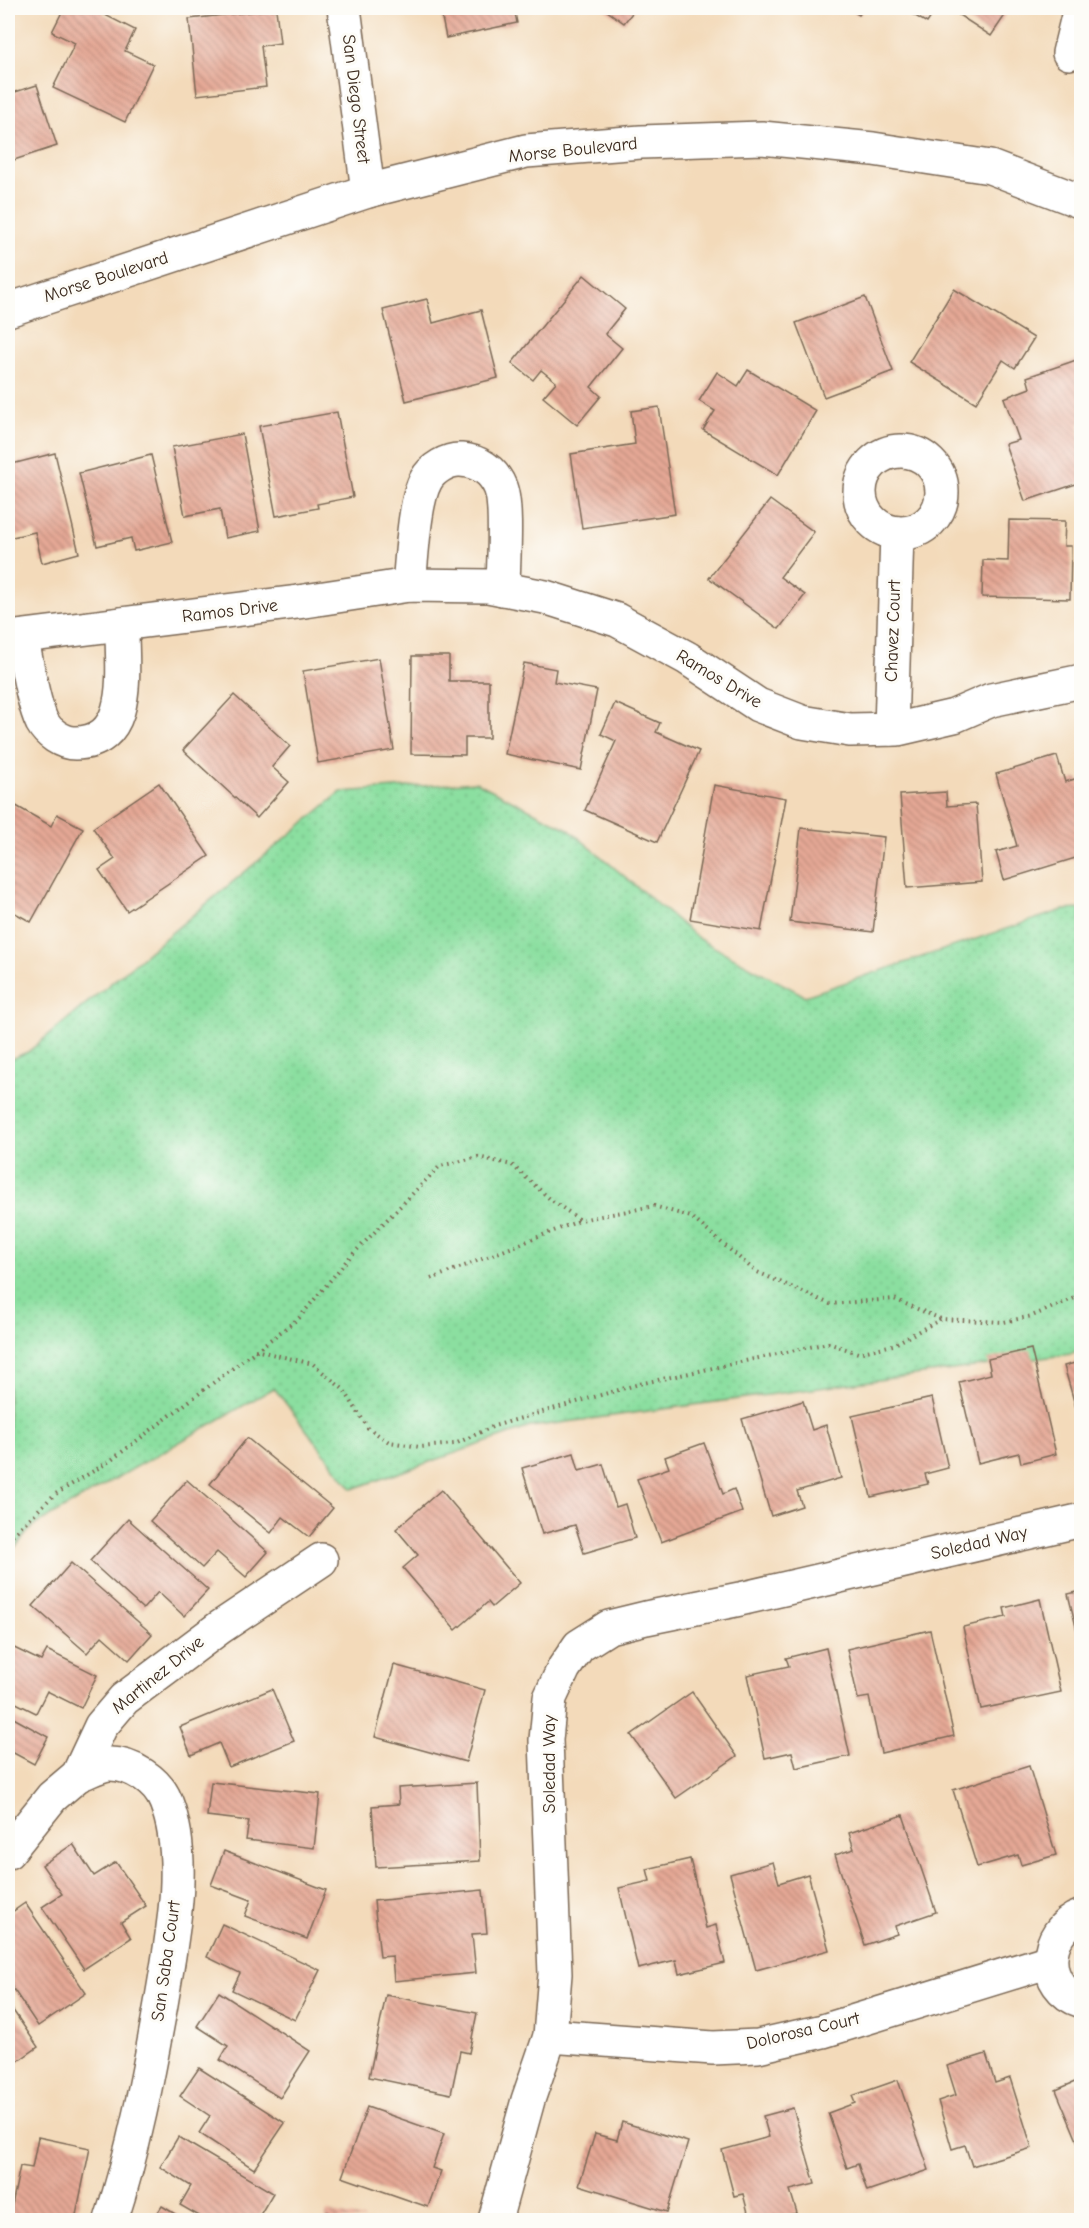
<svg xmlns="http://www.w3.org/2000/svg" width="1089" height="2228" font-family="'Comic Neue',sans-serif">
<defs>
<pattern id="grass-dots" width="8" height="8" patternUnits="userSpaceOnUse" patternTransform="scale(1.5)"><rect width="8" height="8" fill="#8bdfa0"/><path d="M2 2h.1M6 6h.1" fill="none" stroke="#79c089" stroke-width="1.8" stroke-linecap="round"/></pattern>
<pattern id="building-back-hatch" width="6" height="6" patternUnits="userSpaceOnUse" patternTransform="scale(1.5)"><rect width="6" height="6" fill="#e5a895"/><path d="M-1 5l2 2M0 0l6 6M5-1l2 2" fill="none" stroke="#bb8979"/></pattern>
</defs>
<rect width="100%" height="100%" fill="#fdfcf7"/>
<filter id="ink" filterUnits="userSpaceOnUse"><feTurbulence type="fractalNoise" baseFrequency=".0167" numOctaves="2"/><feDisplacementMap in="SourceGraphic" scale="12" xChannelSelector="R" yChannelSelector="G"/><feConvolveMatrix kernelMatrix="1 2 1 2 8 2 1 2 1" color-interpolation-filters="sRGB"/></filter>
<filter id="wash" filterUnits="userSpaceOnUse"><feTurbulence type="fractalNoise" baseFrequency=".008" numOctaves="4" result="noise"/><feDisplacementMap in="SourceGraphic" scale="24" xChannelSelector="R" yChannelSelector="G"/><feGaussianBlur stdDeviation="1.35" result="paint"/><feColorMatrix in="noise" values="0 0 0 0 0 0 0 0 0 0 0 0 0 0 0 0 0 1.4 0 .05"/><feComposite in="paint" operator="in"/></filter>
<g filter="url(#wash)">
<rect width="100%" height="100%" fill="#f3daba"/>
<path fill="url(#grass-dots)" stroke="#63845f" stroke-width="1.5" d="M476,782l92,47 131,110 106,57 258,-86 18,-1v439l-10,6 -541,73 -178,62 -78,-101 -241,138 -25,30v-496l20,-8 313,-260z"/>
<g id="blocks">
<g fill="url(#building-back-hatch)">
<path d="M64,8h42l-3,6 32,16 -10,21 28,13 -28,58 -72,-34 22,-45 -23,-11z"/>
<path d="M440,8h74l3,15 -71,15z"/>
<path d="M603,8h33l-12,15z"/>
<path d="M847,8h17l-5,7z"/>
<path d="M902,8h35l-10,15z"/>
<path d="M948,8h62l-19,28z"/>
<path d="M276,9l4,34 -19,3 5,41 -69,8 -8,-76z"/>
<path d="M8,79l4,14 25,-8 20,61 -49,16z"/>
<path d="M584,275l41,34 -20,25 17,14 -31,39 10,9 -24,29 -34,-28 13,-15 -15,-12 -8,10 -21,-17z"/>
<path d="M954,289l80,49 -19,30 -12,-8 -27,43 -67,-41z"/>
<path d="M865,297l28,74 -69,26 -28,-74z"/>
<path d="M427,299l6,24 48,-13 17,68 -92,23 -23,-91z"/>
<path d="M1082,358v64l-3,1 3,59 -57,19 -20,-57 14,-4 -15,-42 26,-10 -3,-11z"/>
<path d="M748,370l68,41 -38,64 -75,-45 12,-19 -16,-10 18,-29 21,14z"/>
<path d="M659,407l16,107 -93,14 -11,-74 64,-10 -4,-33z"/>
<path d="M337,412l16,85 -36,7 1,4 -42,8 -17,-90z"/>
<path d="M242,434l18,97 -35,7 -5,-29 -35,7 -13,-69z"/>
<path d="M55,453l24,100 -37,10 -7,-31 -27,6v-73z"/>
<path d="M151,455l21,87 -38,9 -3,-13 -34,8 -18,-73z"/>
<path d="M770,500l44,32 -34,45 25,18 -26,34 -70,-51z"/>
<path d="M1009,520l56,1 -1,25h7l-1,53 -88,-2 1,-37 25,1z"/>
<path d="M412,656h37v25h40v57h-24v17l-54,-1z"/>
<path d="M379,658l15,92 -76,13 -15,-92z"/>
<path d="M524,663l32,6 -2,13 43,8 -16,80 -76,-16z"/>
<path d="M234,695l56,51 -18,21 17,15 -32,36 -74,-68z"/>
<path d="M615,703l45,20 -4,9 43,19 -42,91 -72,-32 31,-69 -15,-7z"/>
<path d="M1057,756l8,26 13,-4 4,10v68l-78,24 -8,-28 21,-6 -21,-72z"/>
<path d="M159,783l50,73 -82,55 -28,-41 16,-11 -22,-31z"/>
<path d="M714,785l72,13 -25,133 -71,-12z"/>
<path d="M946,792l1,14 29,-2 6,78 -75,6 -7,-93z"/>
<path d="M11,803l40,23 6,-12 26,14 -52,94 -23,-13v-100z"/>
<path d="M801,828l83,9 -11,95 -83,-10z"/>
<path d="M1031,1349l25,105 -35,9 -2,-10 -41,10 -19,-81 32,-8 -3,-15z"/>
<path d="M1082,1361v65h-1l-17,-60z"/>
<path d="M932,1398l16,70 -23,6 3,10 -57,13 -19,-81z"/>
<path d="M803,1401l9,29 14,-5 15,53 -44,13 5,15 -31,10 -29,-97z"/>
<path d="M247,1438l86,70 -24,29 -26,-20 -12,16 -61,-49z"/>
<path d="M704,1443l19,51 11,-5 8,23 -81,30 -24,-63 32,-11 -4,-11z"/>
<path d="M574,1453l5,18 24,-7 13,43 9,-3 10,34 -51,15 -9,-28 -33,9 -20,-66z"/>
<path d="M187,1480l81,72 -22,25 -29,-25 -15,16 -52,-47z"/>
<path d="M441,1490l79,93 -28,24 -4,-5 -32,28 -53,-62 15,-13 -22,-26z"/>
<path d="M128,1519l80,71 -24,26 -26,-24 -15,17 -53,-48z"/>
<path d="M71,1563l81,71 -23,26 -27,-24 -15,17 -54,-47z"/>
<path d="M1082,1591v55l-1,1 -13,-53z"/>
<path d="M1040,1599l21,93 -80,17 -18,-82 43,-10 -2,-9z"/>
<path d="M930,1630l24,106 -73,17 -12,-56 -11,2 -11,-50z"/>
<path d="M8,1645l33,16 6,-11 50,25 -16,33 -34,-17 -11,22 -28,-14z"/>
<path d="M826,1648l24,108 -54,12 -4,-16 -27,6 -18,-83 42,-9 -3,-8z"/>
<path d="M394,1665l91,25 -19,72 -91,-25z"/>
<path d="M272,1689l22,52 -65,26 -10,-24 -28,12 -11,-28z"/>
<path d="M692,1692l45,64 -61,42 -45,-63z"/>
<path d="M8,1715l40,22 -14,27 -26,-14z"/>
<path d="M1029,1766l27,89 -35,10 -3,-10 -41,12 -24,-77z"/>
<path d="M211,1782l109,12 -6,54 -68,-8 3,-19 -42,-5z"/>
<path d="M477,1783l3,78 -104,6 -4,-61 27,-2 -1,-16z"/>
<path d="M903,1815l33,97 -41,14 2,8 -32,11 -30,-90 19,-6 -5,-16z"/>
<path d="M73,1844l21,32 22,-14 30,44 -25,16 10,16 -47,31 -42,-62 20,-13 -20,-29z"/>
<path d="M224,1851l102,39 -19,49 -62,-23 6,-16 -40,-15z"/>
<path d="M690,1859l16,69 10,-3 9,38 -46,11 -3,-14 -38,9 -19,-81 31,-7 -3,-12z"/>
<path d="M773,1862l6,21 29,-9 21,76 -73,20 -26,-96z"/>
<path d="M483,1890l4,43 -15,1 4,39 -82,8 -2,-25 -12,1 -6,-56z"/>
<path d="M25,1903l61,90 -48,33 -30,-45v-30l4,-3 -4,-6v-27z"/>
<path d="M222,1924l98,46 -25,50 -63,-30 8,-17 -33,-16z"/>
<path d="M219,1992l91,59 -30,47 -60,-38 8,-14 -31,-20z"/>
<path d="M386,1995l91,18 -8,40 -9,-2 -9,43 -82,-17z"/>
<path d="M8,2003l30,44 -30,21z"/>
<path d="M986,2054l9,29 15,-5 22,70 -60,18 -7,-21 -13,4 -14,-48 18,-6 -9,-29z"/>
<path d="M199,2068l86,55 -31,46 -55,-36 11,-17 -30,-20z"/>
<path d="M1082,2079v71h-1l-25,-60z"/>
<path d="M898,2080l31,90 -62,21 -9,-27 -11,4 -19,-55 27,-10 -3,-7z"/>
<path d="M367,2107l77,27 -12,34 9,3 -13,36 -86,-30z"/>
<path d="M793,2108l22,76 -25,6 7,23 -28,7h-19l-7,-26 -9,2 -12,-46 47,-13 -6,-21z"/>
<path d="M622,2122l66,20 -21,70 -88,-27 16,-51 22,6z"/>
<path d="M38,2137l52,11 -15,72h-66l11,-54 12,2z"/>
<path d="M178,2137l95,56 -16,27h-51l-26,-15 11,-19 -31,-19z"/>
<path d="M162,2206l23,14h-32z"/>
<path d="M327,2212l37,7v1h-39z"/>
</g>
</g>
</g>
<g filter="url(#ink)">
<use href="#blocks" fill-opacity="0" stroke="#7b6855" stroke-width="1.5"/>
<g fill="none" stroke-linecap="round" stroke-linejoin="round">
<g stroke="#7b6855" stroke-width="36">
<g id="minor">
<path d="M344,8l24,183"/>
<path d="M1069,53l11,-45"/>
<circle cx="901" cy="492" r="41"/>
<path d="M409,585c3,-27 5,-84 17,-105 6,-11 22,-21 35,-20 17,1 32,10 39,27 8,18 3,79 3,102"/>
<path d="M21,637c6,23 11,64 21,85 6,11 20,21 33,21 60,0 46,-77 47,-119"/>
<path d="M8,638l290,-36 111,-17 79,1 57,11 72,23 70,38 71,47 44,17 48,8 48,-1 56,-13 37,-16 91,-19"/>
<path d="M891,729l6,-196"/>
<path d="M78,1775c9,-3 21,-10 30,-11 23,-1 50,17 58,38 23,58 5,141 -5,202 -13,73 -27,146 -50,216"/>
<path d="M8,1852l44,-55 26,-22 23,-49 23,-27 95,-71 102,-68"/>
<path d="M1082,1916c-40,14 -43,72 0,85"/>
<path d="M550,2036l163,12 45,-2 65,-15 227,-70"/>
<path d="M495,2220l33,-120 22,-64 5,-62 -9,-234 4,-42 14,-30 15,-22 30,-19 37,-9 94,-19 342,-79"/>
</g>
</g>
<g stroke="#7b6855" stroke-width="36">
<path id="tertiary" d="M8,310l360,-119 158,-40 115,-9 121,-4 111,11 117,18 92,35"/>
</g>
<g stroke="#7b6855" stroke-width="4" stroke-dasharray="1.5 4.5" stroke-linecap="butt">
<path d="M431,1279l148,-58"/>
<path d="M255,1350l58,14 31,26 24,38 21,14 31,5 35,-3 39,-18 145,-42 189,-41 30,10 35,-8 48,-26 63,3 28,-6 50,-21"/>
<path d="M8,1539l46,-44 56,-34 189,-143 49,-59 92,-93 38,-9 34,8 38,34 30,21 74,-14 37,11 64,54 75,33 64,-5 47,20"/>
</g>
<use href="#minor" stroke="#fff" stroke-width="33"/>
<use href="#tertiary" stroke="#fff" stroke-width="33"/>
</g>
</g>
<g text-anchor="middle" dominant-baseline="central" stroke-width="6" stroke-linejoin="round" paint-order="stroke">
<g font-size="18" fill="#3b2a1e" stroke="#fdfcf7">
<text transform="translate(356 99) rotate(83)">San Diego Street</text>
<text transform="translate(573 150) rotate(-6)">Morse Boulevard</text>
<text transform="translate(106 277) rotate(-18)">Morse Boulevard</text>
<text transform="translate(230 611) rotate(-7)">Ramos Drive</text>
<text transform="translate(893 631) rotate(-88)">Chavez Court</text>
<text transform="translate(719 679) rotate(31)">Ramos Drive</text>
<text transform="translate(979 1543) rotate(-13)">Soledad Way</text>
<text transform="translate(158 1675) rotate(-39)">Martinez Drive</text>
<text transform="translate(549 1764) rotate(-90)">Soledad Way</text>
<text transform="translate(166 1961) rotate(-82)">San Saba Court</text>
<text transform="translate(803 2031) rotate(-13)">Dolorosa Court</text>
</g>
</g>
<rect width="1089" height="2228" fill="none" stroke="#fdfcf7" stroke-width="30"/>
</svg>
